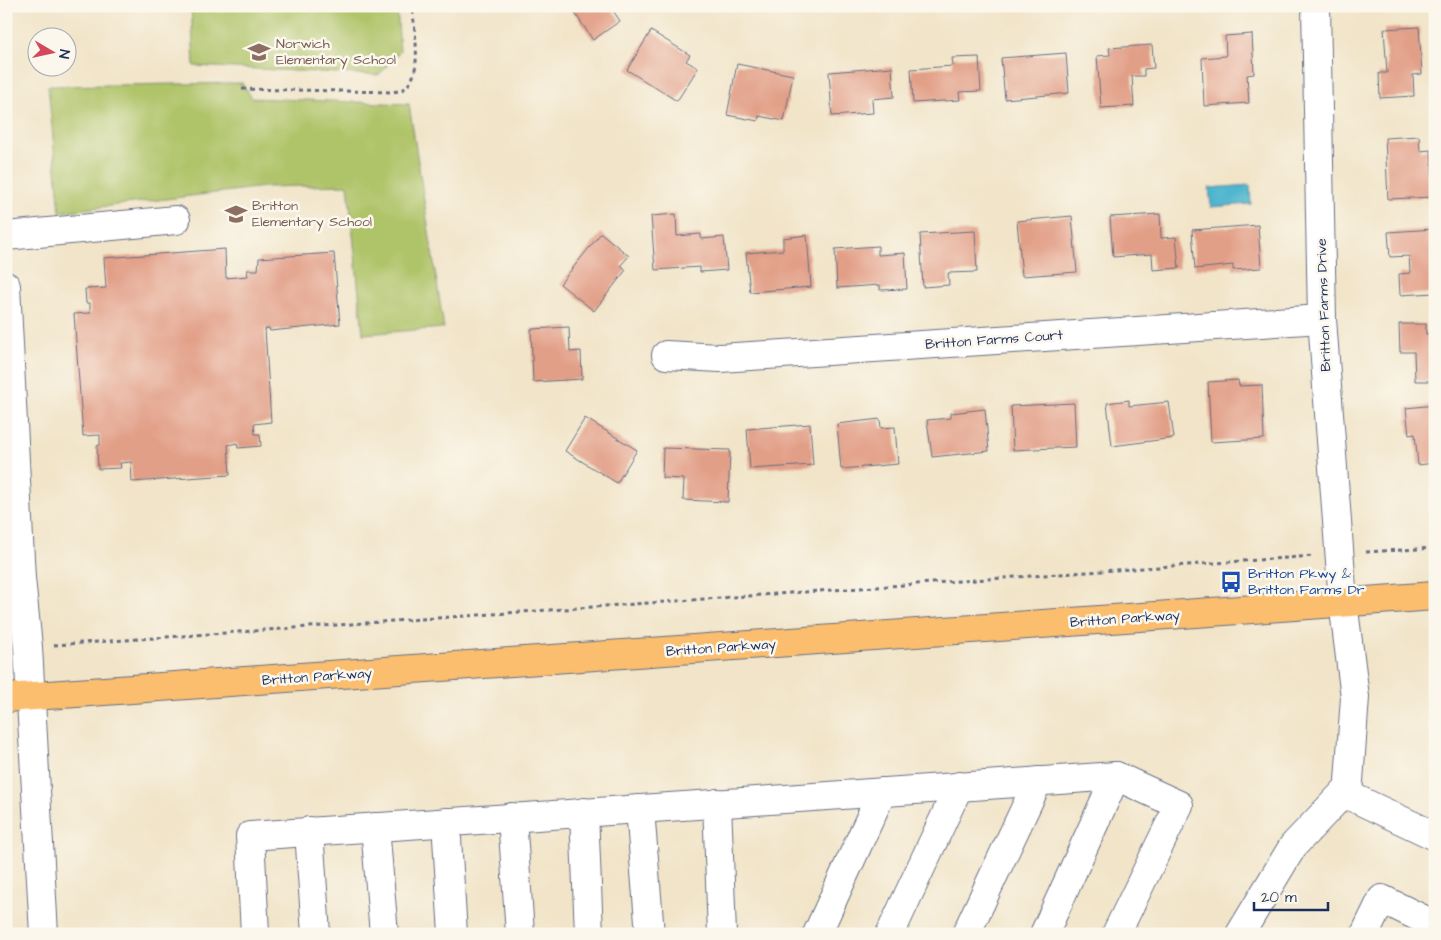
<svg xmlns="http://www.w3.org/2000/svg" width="1441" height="940" font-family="'Architects Daughter',sans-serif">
<rect width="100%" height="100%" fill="#fbf7ec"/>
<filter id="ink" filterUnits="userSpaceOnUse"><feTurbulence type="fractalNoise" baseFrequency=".02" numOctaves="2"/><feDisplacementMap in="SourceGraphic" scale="10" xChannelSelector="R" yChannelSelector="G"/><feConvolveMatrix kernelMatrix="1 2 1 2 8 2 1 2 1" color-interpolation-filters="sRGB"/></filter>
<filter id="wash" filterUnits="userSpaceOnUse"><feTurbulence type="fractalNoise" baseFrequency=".0096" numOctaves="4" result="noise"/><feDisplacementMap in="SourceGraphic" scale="20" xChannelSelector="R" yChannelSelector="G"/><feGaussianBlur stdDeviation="1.12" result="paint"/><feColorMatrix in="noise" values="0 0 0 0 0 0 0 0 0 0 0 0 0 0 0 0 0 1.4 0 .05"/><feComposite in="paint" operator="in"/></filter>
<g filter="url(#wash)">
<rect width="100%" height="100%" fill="#f1e4c8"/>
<g fill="#afc367" stroke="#657962">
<path d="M191,6h206l3,45 -21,24 -185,-9z"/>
<path d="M242,83l10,15 157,6 35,224 -81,6 -15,-149 -84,2 -204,25 -12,-126z"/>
</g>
<path fill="#4eb5cd" stroke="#347296" d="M1250,185l1,19 -40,3 -2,-19z"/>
<g id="blocks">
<g fill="#e29f87">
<path d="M570,6h40l10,15 -27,19z"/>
<path d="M1419,27l3,47 -9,1 1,21 -34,2 -1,-25h8l-3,-44z"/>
<path d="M651,31l39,24 -4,6 12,7 -21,33 -50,-31z"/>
<path d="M1252,34l2,40 -7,1 2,28 -45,3 -2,-48 24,-2 -1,-20z"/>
<path d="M1152,45l2,23 -10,1v7h-12l2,30 -33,2 -4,-52 13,-1 -1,-7z"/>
<path d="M1066,53l3,40 -64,6 -4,-41z"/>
<path d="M979,57l2,34 -22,1 1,8 -47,3 -2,-34 42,-3 -1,-8z"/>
<path d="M737,64l56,11 -9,46 -25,-5 -1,5 -31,-6z"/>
<path d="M892,67l2,30 -22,2 1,14 -41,3 -3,-44z"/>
<path d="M1419,136l1,15 11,-1 3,47 -46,2 -3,-61z"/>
<path d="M676,214l1,22 24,-2v5l23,-2 3,33 -27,2v-5l-45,3 -4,-54z"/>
<path d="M1160,214l1,24 15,-1 3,31 -26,2 -1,-16 -39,3 -3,-40z"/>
<path d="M1072,216l5,56 -55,4 -5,-55z"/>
<path d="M1258,225l3,43 -28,2v-5l-38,4 -3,-39z"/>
<path d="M1435,229v64l-35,2 -1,-21 11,-1 -1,-17 -19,1 -2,-25z"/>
<path d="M975,231l2,41 -29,1 1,12 -26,2 -3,-53z"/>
<path d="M601,233l28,23 -8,9 5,5 -32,41 -34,-27z"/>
<path d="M807,235l4,52 -61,5 -4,-39 37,-3v-12z"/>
<path d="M878,246v9l27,-2 2,36 -27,1v-5l-43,3 -2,-39z"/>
<path d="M225,249l1,29 22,-2 -1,-6h11l1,-12 75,-5 6,71 -70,7 -1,-3 -4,1 6,93 -17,2 1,10h5l1,12 -23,2 -1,-5 -9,2 2,30 -98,7 -1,-20 -11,1 1,5 -23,1 -1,-23 3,-1v-10l-17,1 -9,-122 16,-1v-10h-4l-1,-14 21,-1 -2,-30z"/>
<path d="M1399,324h27v10h9v47h-20l-1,-29h-14z"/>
<path d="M569,327l1,25 11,-1 1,28 -49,3 -2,-53z"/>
<path d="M1238,380l1,6 23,-1 2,54 -53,3 -3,-60z"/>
<path d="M1129,400v6l40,-4 5,36 -62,8 -5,-43z"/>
<path d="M1074,403l2,44 -63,3 -2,-44z"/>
<path d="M1435,405v58l-17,2 -3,-31 -6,1 -3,-27z"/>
<path d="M985,409l4,42 -57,6 -5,-37 24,-2v-5z"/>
<path d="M585,418l52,32 -20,33 -52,-32z"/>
<path d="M880,419l1,9 14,-1 3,37 -57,5 -4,-45z"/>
<path d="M810,424l3,41 -63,4 -3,-40z"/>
<path d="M663,448l67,2 -2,52 -45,-2 1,-21 -22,-1z"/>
</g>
</g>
</g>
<g filter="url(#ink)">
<use href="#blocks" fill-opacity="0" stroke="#666e83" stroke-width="1"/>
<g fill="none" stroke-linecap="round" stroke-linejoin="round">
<g stroke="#666e83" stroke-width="30">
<g id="minor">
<path d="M1316,6l6,313 21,283 12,95 -7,98 87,41"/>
<path d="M6,236l170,-16"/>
<path d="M6,286l15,292 7,69 16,287"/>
<path d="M666,355l54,3 602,-39"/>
<path d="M717,803l5,131"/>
<path d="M640,809l10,125"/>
<path d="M584,812l5,122"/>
<path d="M512,817l8,117"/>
<path d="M446,822l7,112"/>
<path d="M375,827l9,107"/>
<path d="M309,831l7,103"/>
<path d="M255,934l-5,-98 866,-60 63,29 -63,129"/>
<path d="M817,934l65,-142"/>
<path d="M890,934l69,-148"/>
<path d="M966,934l72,-153"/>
<path d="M1044,934l72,-158"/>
<path d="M1240,934l53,-88 55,-58"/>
<path d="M1365,934l17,-35 53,26"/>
</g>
</g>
<g stroke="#666e83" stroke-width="30">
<path id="major" d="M6,698l1429,-102"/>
</g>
<g stroke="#666e83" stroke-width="3" stroke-dasharray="4 4" stroke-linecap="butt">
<path d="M242,89l151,3c5,-1 11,-2 14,-6 16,-15 7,-59 5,-80"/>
<path d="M1366,552l69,-4"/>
<path d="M54,645l1260,-89"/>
</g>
<use href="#minor" stroke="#fff" stroke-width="28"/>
<use href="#major" stroke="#fbbe6e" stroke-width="28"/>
</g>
</g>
<defs>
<g id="school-bare" transform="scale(1.725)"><path d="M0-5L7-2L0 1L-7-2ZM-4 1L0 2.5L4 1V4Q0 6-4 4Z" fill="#8d6e63" stroke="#fbf7ec" stroke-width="2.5" paint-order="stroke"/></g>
<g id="bus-bare" transform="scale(1.725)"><path d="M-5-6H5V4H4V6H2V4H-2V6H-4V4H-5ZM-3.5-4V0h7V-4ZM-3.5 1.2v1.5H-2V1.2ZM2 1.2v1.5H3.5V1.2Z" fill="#1a4fb4" stroke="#fbf7ec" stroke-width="2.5" paint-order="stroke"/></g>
</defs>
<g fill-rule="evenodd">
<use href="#school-bare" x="259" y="52"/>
<use href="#school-bare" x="236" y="214"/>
<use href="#bus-bare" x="1231" y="582"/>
</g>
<g text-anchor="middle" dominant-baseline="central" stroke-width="5" stroke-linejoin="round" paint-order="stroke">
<g font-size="14" fill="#785e54" stroke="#fbf7ec" text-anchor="start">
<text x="276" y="44">Norwich<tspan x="276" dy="16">Elementary School</tspan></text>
<text x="252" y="206">Britton<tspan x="252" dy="16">Elementary School</tspan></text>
</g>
<g font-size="14" fill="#1b2f5e" stroke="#fbf7ec">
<text transform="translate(1324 305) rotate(-92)">Britton Farms Drive</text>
<text transform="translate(994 340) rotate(-4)">Britton Farms Court</text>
<text transform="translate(1125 619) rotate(-4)">Britton Parkway</text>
<text transform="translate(721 648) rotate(-4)">Britton Parkway</text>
<text transform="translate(317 677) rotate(-4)">Britton Parkway</text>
</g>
<g font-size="14" fill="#164399" stroke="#fbf7ec" text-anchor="start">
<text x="1248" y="574">Britton Pkwy &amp;<tspan x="1248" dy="16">Britton Farms Dr</tspan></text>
</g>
</g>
<rect width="1441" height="940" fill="none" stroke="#fbf7ec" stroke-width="25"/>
<g transform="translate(52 52) rotate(99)"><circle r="24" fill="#fbf7ec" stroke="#a1a7b3"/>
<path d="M0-4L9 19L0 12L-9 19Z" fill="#d1495b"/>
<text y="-8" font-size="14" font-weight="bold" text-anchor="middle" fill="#1b2f5e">N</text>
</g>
<path d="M1254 902v8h74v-8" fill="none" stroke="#1b2f5e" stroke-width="2.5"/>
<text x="1261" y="902" font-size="15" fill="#1b2f5e" stroke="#fbf7ec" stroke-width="4" paint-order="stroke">20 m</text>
</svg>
